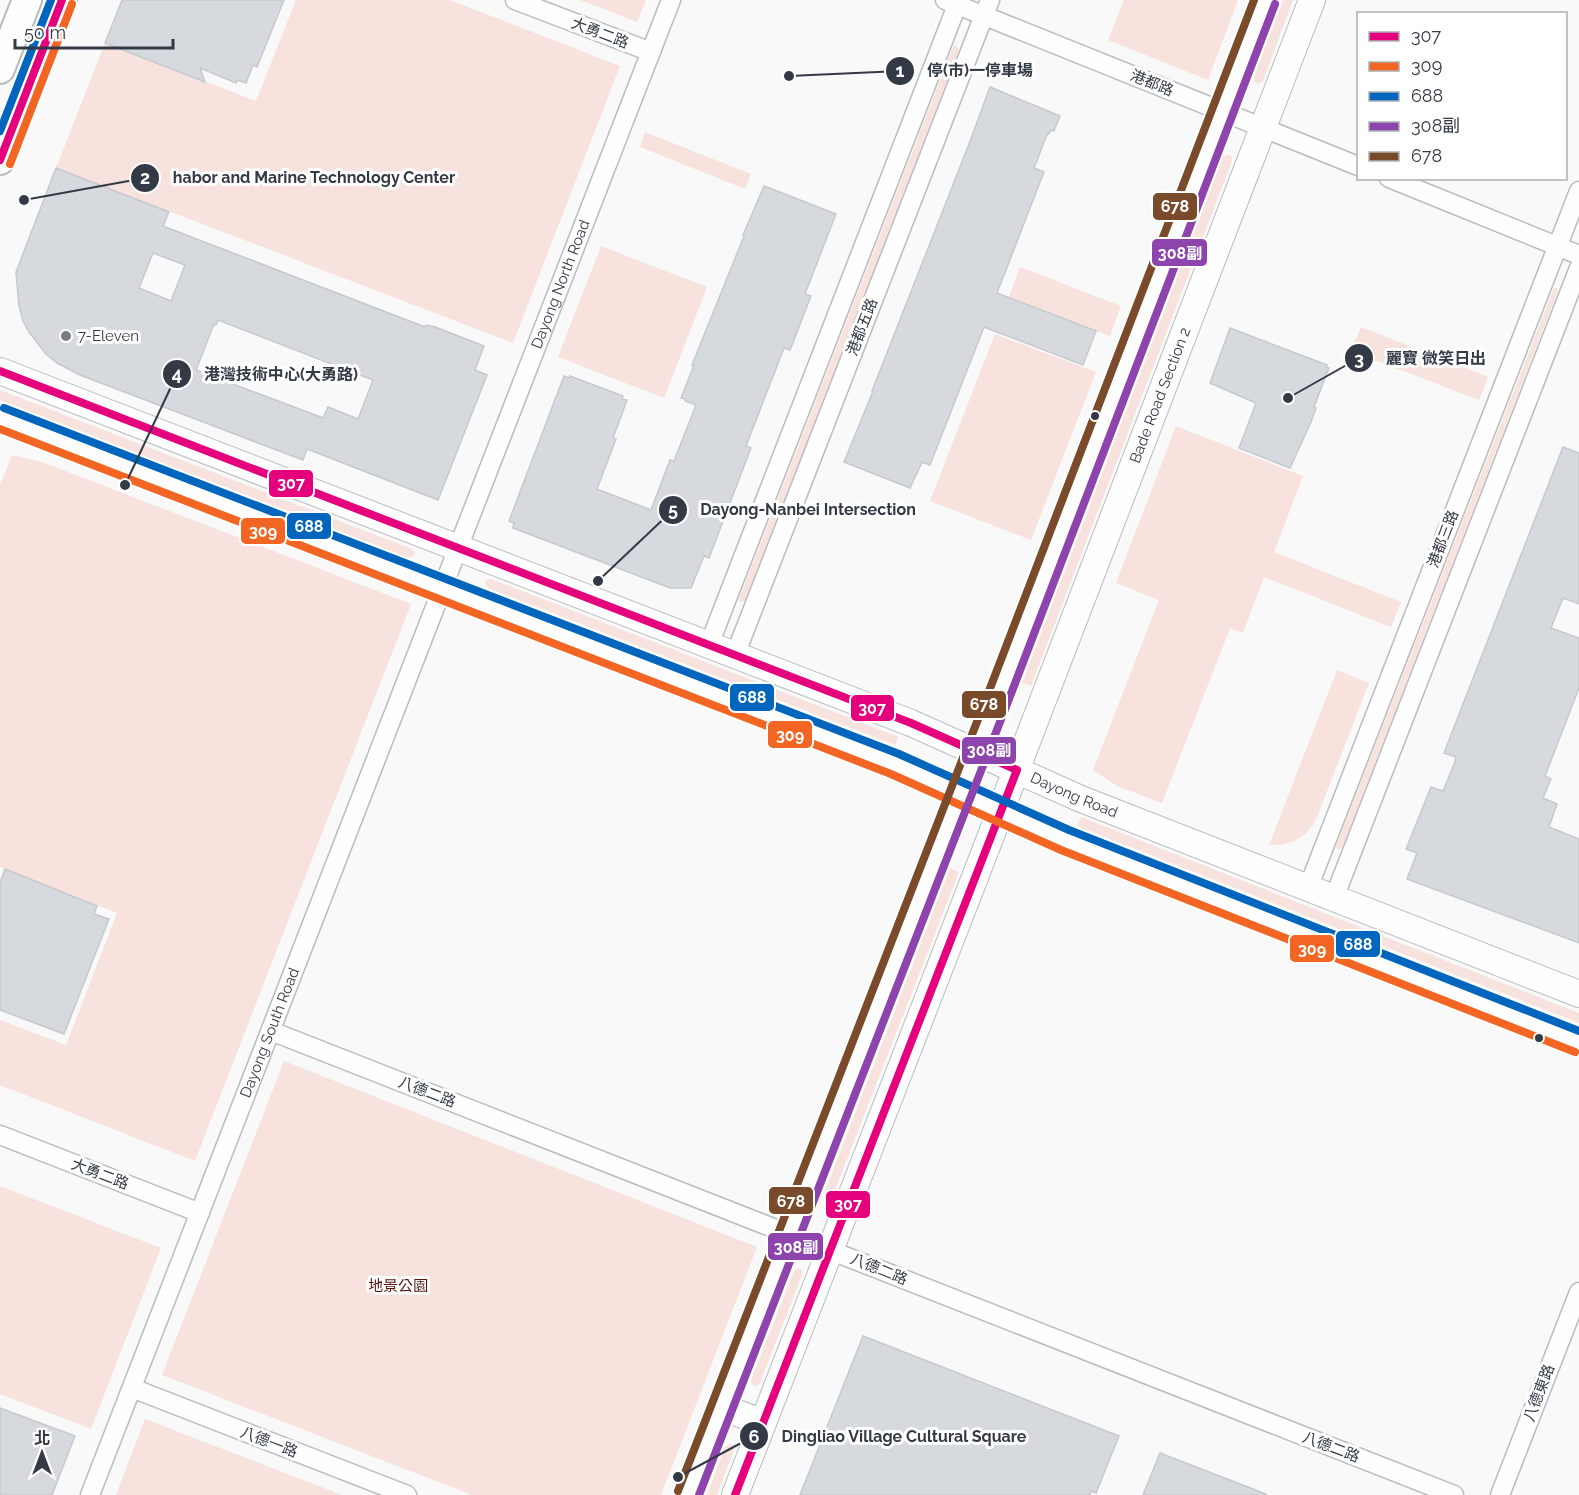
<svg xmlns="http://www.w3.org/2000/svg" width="1579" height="1495" font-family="Raleway,'Noto Sans TC',sans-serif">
<rect width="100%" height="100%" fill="#f9f9f9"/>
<g fill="#f7e2dd">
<path d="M296,0h154l170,66 -107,277 -457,-175 49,-125 151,58z"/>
<path d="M580,0h66l-9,22z"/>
<path d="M1124,0h114l-30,80 -100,-40z"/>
<path d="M1283,0h10l-30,81 -5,3 -4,-3v-4z"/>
<path d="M956,45l3,5 -214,551 -6,1v-3l214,-552z"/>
<path d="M645,132l106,42 -6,15 -105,-42z"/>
<path d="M1227,155h4l1,6 -201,525 -9,-3 201,-526z"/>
<path d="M601,246l106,41 -43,111 -106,-41z"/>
<path d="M1020,267l101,39 -11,30 -101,-39z"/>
<path d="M1554,288h3l1,3 -216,557 -5,2 -1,-4z"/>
<path d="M1361,327l127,50 -9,23 -128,-49z"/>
<path d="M995,334l101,38 -65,168 -101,-39z"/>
<path d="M0,390l412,159 3,3 -1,4 -5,2 -409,-158z"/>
<path d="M1176,426l127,50 -29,76 127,50 -10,25 -127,-50 -21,56 -13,-5 -68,175 -45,-17 -24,-16 66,-170 -43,-17z"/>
<path d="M12,455l30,7 369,142 -216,557 -195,-76v-65l66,25 51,-132 -117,-46v-382z"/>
<path d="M491,579l408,158 -4,8 -407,-157 -3,-5 2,-3z"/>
<path d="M1337,670l32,13 -52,134c-9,20 -26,29 -48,28z"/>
<path d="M1081,817l498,196v10l-502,-197z"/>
<path d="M950,868l9,4 -126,323 -3,2h-4l-1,-6z"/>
<path d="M284,1061l473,186 -96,248h-189l-310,-120z"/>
<path d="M0,1186l161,62 -70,181 -91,-35z"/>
<path d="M797,1268l5,2v5l-42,108 -5,3 -3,-2 -1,-4 43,-109z"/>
<path d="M145,1419l197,76h-226z"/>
<path d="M731,1444l3,2v4l-17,45h-10l18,-48z"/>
</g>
<g fill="#d6dadf" stroke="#c6c9ce" stroke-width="1.5" fill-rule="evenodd">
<path d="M122,0h162l-27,67 -4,-2 -7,18 -9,-3 -1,3 -36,-15 5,14 -100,-39z"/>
<path d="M990,87l70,29 -6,15 -3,-1 -5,7 -12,31 10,4 -47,121 99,38 -13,34 -99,-38 -54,138 -8,-3 -12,26 -66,-26 29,-71h-1l97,-247z"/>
<path d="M56,168l113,44 -6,14 262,101 1,-2 9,2 49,19 -9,24 12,5 -49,125 -131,-51 -4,11 -223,-85 -23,-12 -11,-9 -17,-22 -6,-11 -4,-15 -3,-34zM153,253l32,12 -14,36 -32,-13zM218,320l155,60 -15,39 -30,-12 -5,11 -127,-48 18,-46 2,1z"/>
<path d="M764,186l72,28 -31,80 6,2 -21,54 -6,-2 -38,98 5,2 -42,110 -5,-2 -13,32h-21l-157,-60 1,-5 -5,-2 55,-145 5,2 1,-2 53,20 -1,3 5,1 -14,38 3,1 -19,50 54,21 19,-50 4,1 22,-56 -11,-4v-2l-4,-1 13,-33h-2l52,-129 -1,-1z"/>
<path d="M1230,328l97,37 -1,2 3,1 -15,39 2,1 -5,14 -21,46 -51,-20 17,-45 -46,-20z"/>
<path d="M1563,447l16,6v151l-16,-6 -12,30 28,10v50l-34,88 6,3 -8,19 14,6 -8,23 30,12v104l-172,-64 10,-26 -11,-4 25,-62 12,4 12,-29 1,-5 -12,-4z"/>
<path d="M5,869l92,37 -3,8 15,5 -45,115 -64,-24v-127z"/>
<path d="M863,1336l256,100 -23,57 -5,-2 -1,4h-290z"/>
<path d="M0,1408l75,28 -23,59h-52z"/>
<path d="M1160,1453l106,41v1h-123z"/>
</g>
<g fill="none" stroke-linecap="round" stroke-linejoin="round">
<g stroke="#b8bbc0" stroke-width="21">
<g id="street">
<path d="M515,0l136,52"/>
<path d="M945,0l413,166"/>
<path d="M1389,178l190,77"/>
<path d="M709,645l250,-645"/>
<path d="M735,655l255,-655"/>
<path d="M1308,888l271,-697"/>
<path d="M1334,898l245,-630"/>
<path d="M271,1031l1183,464"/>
<path d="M0,1135l200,78"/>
<path d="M132,1388l275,107"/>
<path id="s1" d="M90,1495l581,-1495"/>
<path d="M1500,1495l79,-203"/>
</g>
</g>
<g stroke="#b8bbc0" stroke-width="28">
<g id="secondary">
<path id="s2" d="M0,371l911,352 170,76 498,195"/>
<path d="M0,418l895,346 170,76 514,202"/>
<path d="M722,1407l41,16"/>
<path d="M688,1495l316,-813 261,-682"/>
<path id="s3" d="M735,1495l242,-623 335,-872"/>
</g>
</g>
<g stroke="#b8bbc0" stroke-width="32">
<g id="primary">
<path d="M0,69l27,-69"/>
<path d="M0,160l62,-160"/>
</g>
</g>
<use href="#street" stroke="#fefefe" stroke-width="18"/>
<use href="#secondary" stroke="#fefefe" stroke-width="26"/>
<use href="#primary" stroke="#fefefe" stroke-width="28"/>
<g stroke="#fff" stroke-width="12">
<g id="bus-1">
<path d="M0,160l62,-160"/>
<path d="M0,371l911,352 106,47 -282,725"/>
</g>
</g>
<g stroke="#fff" stroke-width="12">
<g id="bus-2">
<path d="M10,164l62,-160"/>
<path d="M0,429l891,345 170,76 514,202"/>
</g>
</g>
<g stroke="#fff" stroke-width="12">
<g id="bus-3">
<path d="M0,131l51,-131"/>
<path d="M4,408l895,346 170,76 510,201"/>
</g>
</g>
<g stroke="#fff" stroke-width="12">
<path id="bus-4" d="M699,1495l315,-809 261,-682"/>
</g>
<g stroke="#fff" stroke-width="12">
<path id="bus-5" d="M678,1491l316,-813 260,-678"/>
</g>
<use href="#bus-1" stroke="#e5007d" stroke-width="8"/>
<use href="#bus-2" stroke="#f26522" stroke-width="8"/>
<use href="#bus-3" stroke="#0065bd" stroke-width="8"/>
<use href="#bus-4" stroke="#8e44ad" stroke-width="8"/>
<use href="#bus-5" stroke="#7a4b2a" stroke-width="8"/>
</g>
<circle fill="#787d85" stroke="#fff" stroke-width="2" cx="66" cy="336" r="6"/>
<g fill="#333a46" stroke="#fff" stroke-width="2">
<circle cx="1095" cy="416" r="5"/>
<circle cx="1539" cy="1038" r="5"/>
</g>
<g text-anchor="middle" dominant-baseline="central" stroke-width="6" stroke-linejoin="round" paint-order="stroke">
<g font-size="15" fill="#333a46" stroke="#fff">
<text transform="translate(600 33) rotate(21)">大勇二路</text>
<text transform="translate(1152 83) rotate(22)">港都路</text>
<text stroke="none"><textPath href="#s1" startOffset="1299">Dayong North Road</textPath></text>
<text transform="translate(862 327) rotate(-69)">港都五路</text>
<text stroke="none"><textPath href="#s3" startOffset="1179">Bade Road Section 2</textPath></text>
<text transform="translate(1443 539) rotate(-69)">港都三路</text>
<text stroke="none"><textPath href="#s2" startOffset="1155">Dayong Road</textPath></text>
<text stroke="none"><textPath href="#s1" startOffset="496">Dayong South Road</textPath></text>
<text transform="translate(427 1092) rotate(21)">八德二路</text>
<text transform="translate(100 1174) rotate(21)">大勇二路</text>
<text transform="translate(879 1269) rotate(22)">八德二路</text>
<text transform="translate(1539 1393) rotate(-69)">八德東路</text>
<text transform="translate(269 1442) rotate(21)">八德一路</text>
<text transform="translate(1331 1447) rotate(21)">八德二路</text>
</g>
<g font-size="15" fill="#333a46" stroke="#fff" text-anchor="start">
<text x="78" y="336">7-Eleven</text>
</g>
<g font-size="15" fill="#57180d" stroke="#fff">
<text x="398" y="1286">地景公園</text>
</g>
</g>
<path fill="none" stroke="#333a46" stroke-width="2" d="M789 76L900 71M24 200L145 178M1288 398L1359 358M125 485L177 374M598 581L673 510M678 1477L754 1436"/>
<g fill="#333a46" stroke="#fff" stroke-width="2">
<circle cx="789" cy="76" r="6"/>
<circle cx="24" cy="200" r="6"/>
<circle cx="1288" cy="398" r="6"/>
<circle cx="125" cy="485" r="6"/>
<circle cx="598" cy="581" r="6"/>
<circle cx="678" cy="1477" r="6"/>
<circle cx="900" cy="71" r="15"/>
<circle cx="145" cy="178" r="15"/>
<circle cx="1359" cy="358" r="15"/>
<circle cx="177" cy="374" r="15"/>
<circle cx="673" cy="510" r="15"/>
<circle cx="754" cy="1436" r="15"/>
</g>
<g font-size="18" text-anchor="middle" font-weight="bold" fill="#fff">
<text x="900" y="77">1</text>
<text x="145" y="184">2</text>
<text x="1359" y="365">3</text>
<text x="177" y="380">4</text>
<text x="673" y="516">5</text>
<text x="754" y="1443">6</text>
</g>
<g font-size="16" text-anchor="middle" font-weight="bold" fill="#333a46" stroke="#fff" stroke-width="6" stroke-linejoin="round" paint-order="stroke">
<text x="980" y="76">停(市)一停車場</text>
<text x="314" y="183">habor and Marine Technology Center</text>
<text x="1436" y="364">麗寶 微笑日出</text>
<text x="281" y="380">港灣技術中心(大勇路)</text>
<text x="808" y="515">Dayong-Nanbei Intersection</text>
<text x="904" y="1442">Dingliao Village Cultural Square</text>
</g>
<g stroke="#fff" stroke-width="2">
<rect x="1152" y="192" width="46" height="29" rx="6" fill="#7a4b2a"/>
<rect x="1151" y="238" width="57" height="29" rx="6" fill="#8e44ad"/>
<rect x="268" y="469" width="46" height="29" rx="6" fill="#e5007d"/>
<rect x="286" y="512" width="46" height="28" rx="6" fill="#0065bd"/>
<rect x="240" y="517" width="46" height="28" rx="6" fill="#f26522"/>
<rect x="729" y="683" width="46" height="29" rx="6" fill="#0065bd"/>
<rect x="961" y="690" width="46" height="29" rx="6" fill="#7a4b2a"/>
<rect x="850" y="694" width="45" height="28" rx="6" fill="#e5007d"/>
<rect x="767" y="720" width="46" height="29" rx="6" fill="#f26522"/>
<rect x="961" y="736" width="56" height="29" rx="6" fill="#8e44ad"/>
<rect x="1335" y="930" width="46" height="28" rx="6" fill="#0065bd"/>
<rect x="1289" y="934" width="46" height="29" rx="6" fill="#f26522"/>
<rect x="768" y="1186" width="46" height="29" rx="6" fill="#7a4b2a"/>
<rect x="825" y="1190" width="46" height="29" rx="6" fill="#e5007d"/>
<rect x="767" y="1232" width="57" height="29" rx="6" fill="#8e44ad"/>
</g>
<g font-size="16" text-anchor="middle" font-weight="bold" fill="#fff">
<text x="1175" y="212">678</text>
<text x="1180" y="259">308副</text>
<text x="291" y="489">307</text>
<text x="309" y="532">688</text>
<text x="263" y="537">309</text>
<text x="752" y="703">688</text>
<text x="984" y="710">678</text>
<text x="872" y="714">307</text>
<text x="790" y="741">309</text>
<text x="989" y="756">308副</text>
<text x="1358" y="950">688</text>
<text x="1312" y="955">309</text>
<text x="791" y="1207">678</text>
<text x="848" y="1210">307</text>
<text x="796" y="1253">308副</text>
</g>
<rect x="1357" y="12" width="210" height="168" fill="#ffffff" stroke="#adb0b5" stroke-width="1.5"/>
<rect x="1369" y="32" width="30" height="9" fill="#e5007d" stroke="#adb0b5" stroke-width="1.5"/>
<text x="1411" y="42" font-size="18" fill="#333a46">307</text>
<rect x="1369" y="62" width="30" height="9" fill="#f26522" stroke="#adb0b5" stroke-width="1.5"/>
<text x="1411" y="72" font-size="18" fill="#333a46">309</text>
<rect x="1369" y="92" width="30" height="9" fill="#0065bd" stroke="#adb0b5" stroke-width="1.5"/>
<text x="1411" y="102" font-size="18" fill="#333a46">688</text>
<rect x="1369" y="122" width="30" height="9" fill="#8e44ad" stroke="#adb0b5" stroke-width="1.5"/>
<text x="1411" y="132" font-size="18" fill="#333a46">308副</text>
<rect x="1369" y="152" width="30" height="9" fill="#7a4b2a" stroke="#adb0b5" stroke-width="1.5"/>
<text x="1411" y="162" font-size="18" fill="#333a46">678</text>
<g transform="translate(42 1453)" stroke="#ffffff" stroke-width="4.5" paint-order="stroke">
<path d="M0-4.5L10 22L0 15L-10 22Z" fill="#333a46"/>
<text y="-9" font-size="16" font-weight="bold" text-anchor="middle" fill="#333a46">北</text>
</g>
<path d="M15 39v9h158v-9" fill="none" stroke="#333a46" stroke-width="3"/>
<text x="24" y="39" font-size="18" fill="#333a46" stroke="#ffffff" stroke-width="4.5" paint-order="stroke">50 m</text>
</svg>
